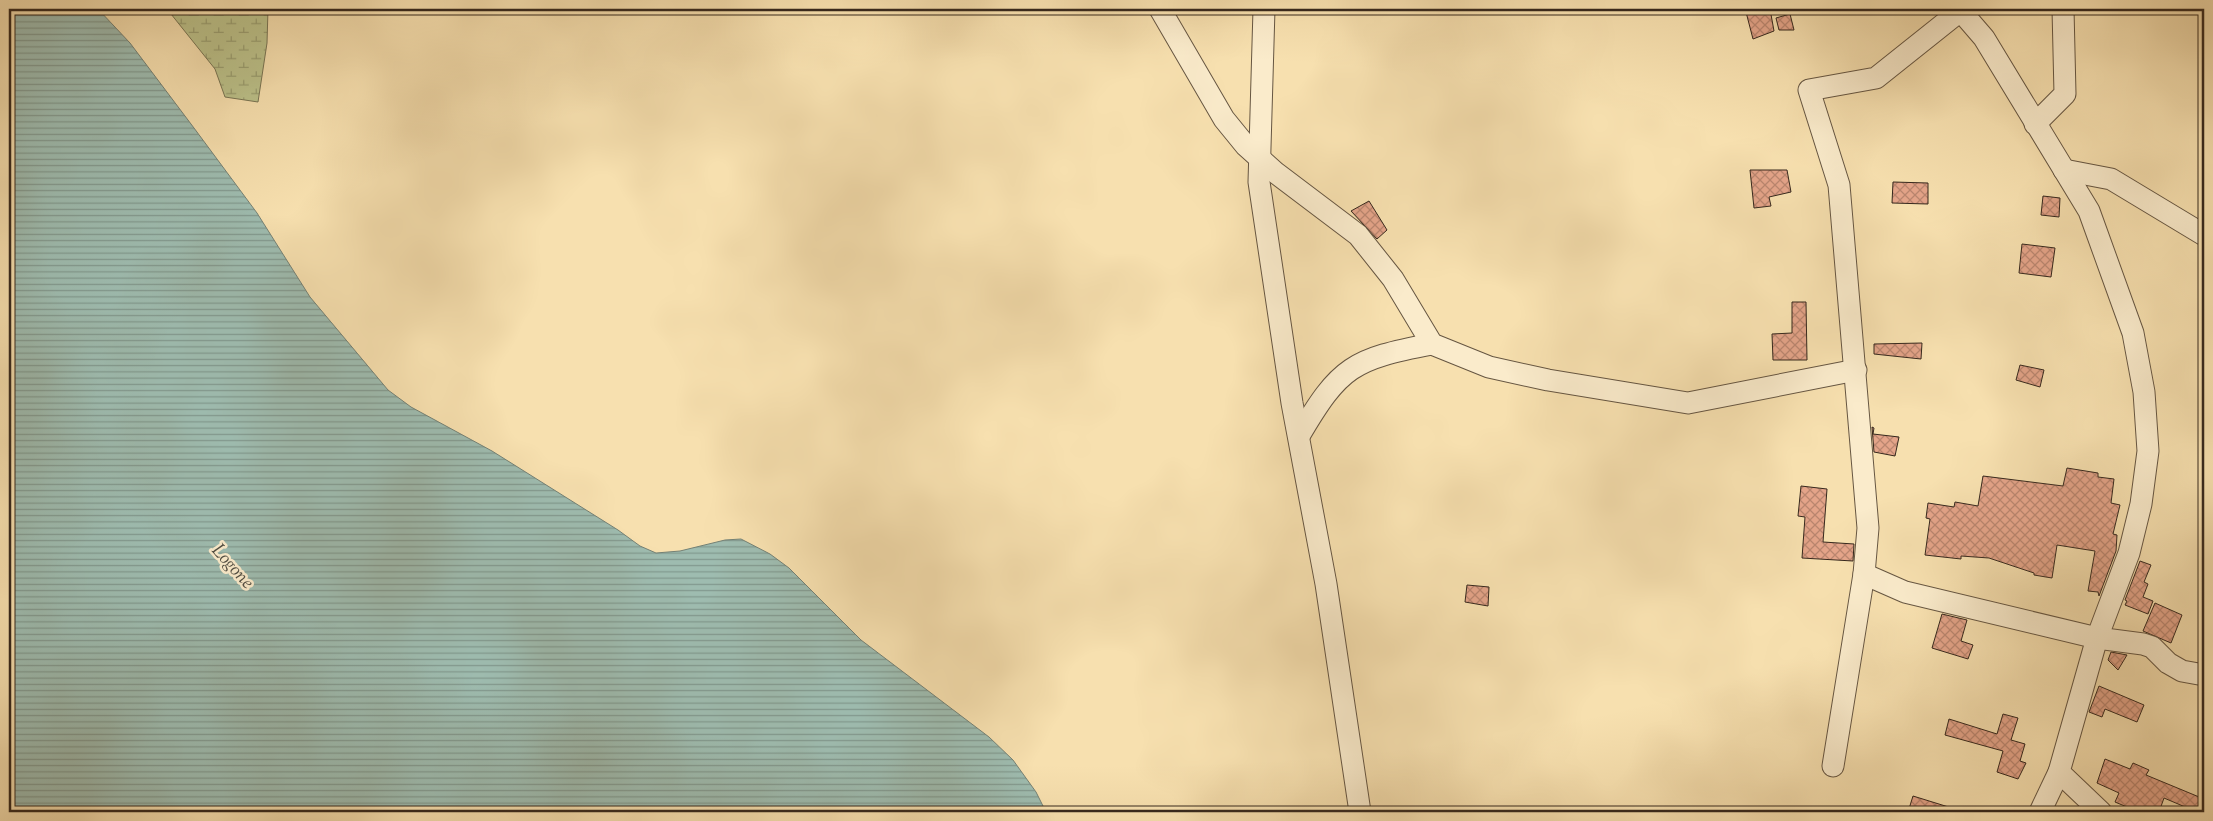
<svg xmlns="http://www.w3.org/2000/svg" width="2213" height="821" font-family="'Sorts Mill Goudy',serif">
<defs>
<pattern id="wetland-marsh" width="20" height="14" patternUnits="userSpaceOnUse" patternTransform="scale(1.25)"><rect width="20" height="14" fill="#bcc28b"/><path d="M1 5h8M5 5V1M11 12h8M15 12V8" fill="none" stroke="#9a9e71"/></pattern>
<pattern id="water-rules" width="6" height="5" patternUnits="userSpaceOnUse" patternTransform="scale(1.25)"><rect width="6" height="5" fill="#9ebcb0"/><path d="M0 2.5h6" fill="none" stroke="#82998f"/></pattern>
<pattern id="building-cross-hatch" width="8" height="8" patternUnits="userSpaceOnUse" patternTransform="scale(1.25)"><rect width="8" height="8" fill="#e4a489"/><path d="M0 0l8 8M0 8l8-8" fill="none" stroke="#ba866f"/></pattern>
</defs>
<rect width="100%" height="100%" fill="#f7e0af"/>
<filter id="stains"><feTurbulence type="fractalNoise" baseFrequency=".004" numOctaves="4"/><feColorMatrix values="0 0 0 0 .2 0 0 0 0 .09 0 0 0 0 .02 0 0 0 .5 -.17"/></filter>
<radialGradient id="worn" r=".72"><stop offset=".6" stop-color="#630" stop-opacity="0"/><stop offset="1" stop-color="#630" stop-opacity=".3"/></radialGradient>
<path fill="url(#wetland-marsh)" stroke="#797554" d="M167,9h101l-1,34 -9,59 -33,-5 -10,-28z"/>
<path fill="url(#water-rules)" stroke="#748175" d="M9,9h89l32,34 64,85 63,85 53,84 78,93 23,17 81,44 126,79 22,16 16,7 24,-2 45,-11 16,-1 29,15 19,14 72,72 128,97 24,23 23,32 10,20h-1037z"/>
<g fill="url(#building-cross-hatch)" stroke="#36281d">
<path d="M1770,9l4,22 -21,8 -7,-27z"/>
<path d="M1790,14l4,16h-15l-3,-12z"/>
<path d="M1750,170h37l4,22 -22,5 2,9 -17,2z"/>
<path d="M1893,182l35,1v21l-36,-1z"/>
<path d="M2043,196l17,2 -1,19 -18,-2z"/>
<path d="M1369,201l18,29 -10,9 -26,-28z"/>
<path d="M2022,244l33,4 -4,29 -32,-4z"/>
<path d="M1792,302h14l1,58h-34l-1,-26 20,-1z"/>
<path d="M1922,343l-1,16 -47,-5v-10z"/>
<path d="M2020,365l24,5 -4,17 -24,-7z"/>
<path d="M1872,427l2,1 -1,6 26,3 -4,19 -21,-4z"/>
<path d="M2067,468l31,5v4l16,2 -3,24 9,2 -7,29 4,1 -1,16 -17,45 -1,-4 -10,-1 7,-40 -38,-6 -5,33 -18,-3v-2l-45,-15 -28,-2v3l-36,-4 5,-36 -4,-1 2,-15 26,4 1,-5 23,4 5,-30 80,10z"/>
<path d="M1801,486l26,3 -4,53 31,2 -1,17 -51,-3 3,-41 -7,-1z"/>
<path d="M2140,561l11,4 -7,17 4,2 -5,13 10,4 -5,13 -23,-9 2,-4 -2,-1z"/>
<path d="M1467,585l22,2 -1,19 -23,-4z"/>
<path d="M2155,603l27,12 -11,28 -28,-12z"/>
<path d="M1942,614l25,6 -6,21 12,4 -5,14 -36,-11z"/>
<path d="M2111,652l16,3 -9,15 -10,-10z"/>
<path d="M2099,686l45,19 -7,17 -32,-13 -3,8 -13,-5z"/>
<path d="M2003,714l15,4 -7,22 14,4 -5,17 6,2 -8,16 -21,-7 6,-21 -58,-16 4,-16 48,15z"/>
<path d="M2105,759l25,10 3,-6 16,7 -3,5 58,24v13h-7l-33,-14 -5,14h-20l-24,-10 4,-9 -22,-10z"/>
<path d="M1913,796l42,13v3h-47z"/>
</g>
<g fill="none" stroke-linecap="round" stroke-linejoin="round">
<g stroke="#665642" stroke-width="23">
<g id="street">
<path d="M1160,9l64,110 22,27 30,27 82,62 35,44 39,65 57,23 59,13 140,23 168,-33"/>
<path d="M1264,9l-5,173 33,221 34,181 34,228"/>
<path d="M1959,9l25,29 105,173 44,122 11,59 4,59 -7,53 -12,49 -32,85 -38,134 42,40"/>
<path d="M2035,124l30,-30 -2,-85"/>
<path d="M2064,170l47,9 93,56"/>
<path d="M1299,436c41,-70 54,-77 133,-92"/>
<path d="M1864,574l41,18 192,46 46,6 9,3 16,16 14,8 22,4"/>
<path d="M1833,766l31,-192 4,-46 -29,-343 -30,-95 67,-12 84,-67"/>
<path d="M2040,812l19,-40"/>
</g>
</g>
<use href="#street" stroke="#faebcb" stroke-width="21"/>
</g>
<g text-anchor="middle" dominant-baseline="central" stroke-width="5" stroke-linejoin="round" paint-order="stroke">
<g font-size="19" font-style="italic" fill="#504d42" stroke="#faebcb">
<text transform="translate(232 567) rotate(48)">Logone</text>
</g>
</g>
<rect width="2213" height="821" fill="none" stroke="#f7e0af" stroke-width="30"/>
<rect x="10" y="10" width="2193" height="801" fill="none" stroke="#36281d" stroke-width="2.5"/>
<rect x="15" y="15" width="2183" height="791" fill="none" stroke="#36281d"/>
<rect width="100%" height="100%" filter="url(#stains)"/>
<rect width="100%" height="100%" fill="url(#worn)"/>
</svg>
